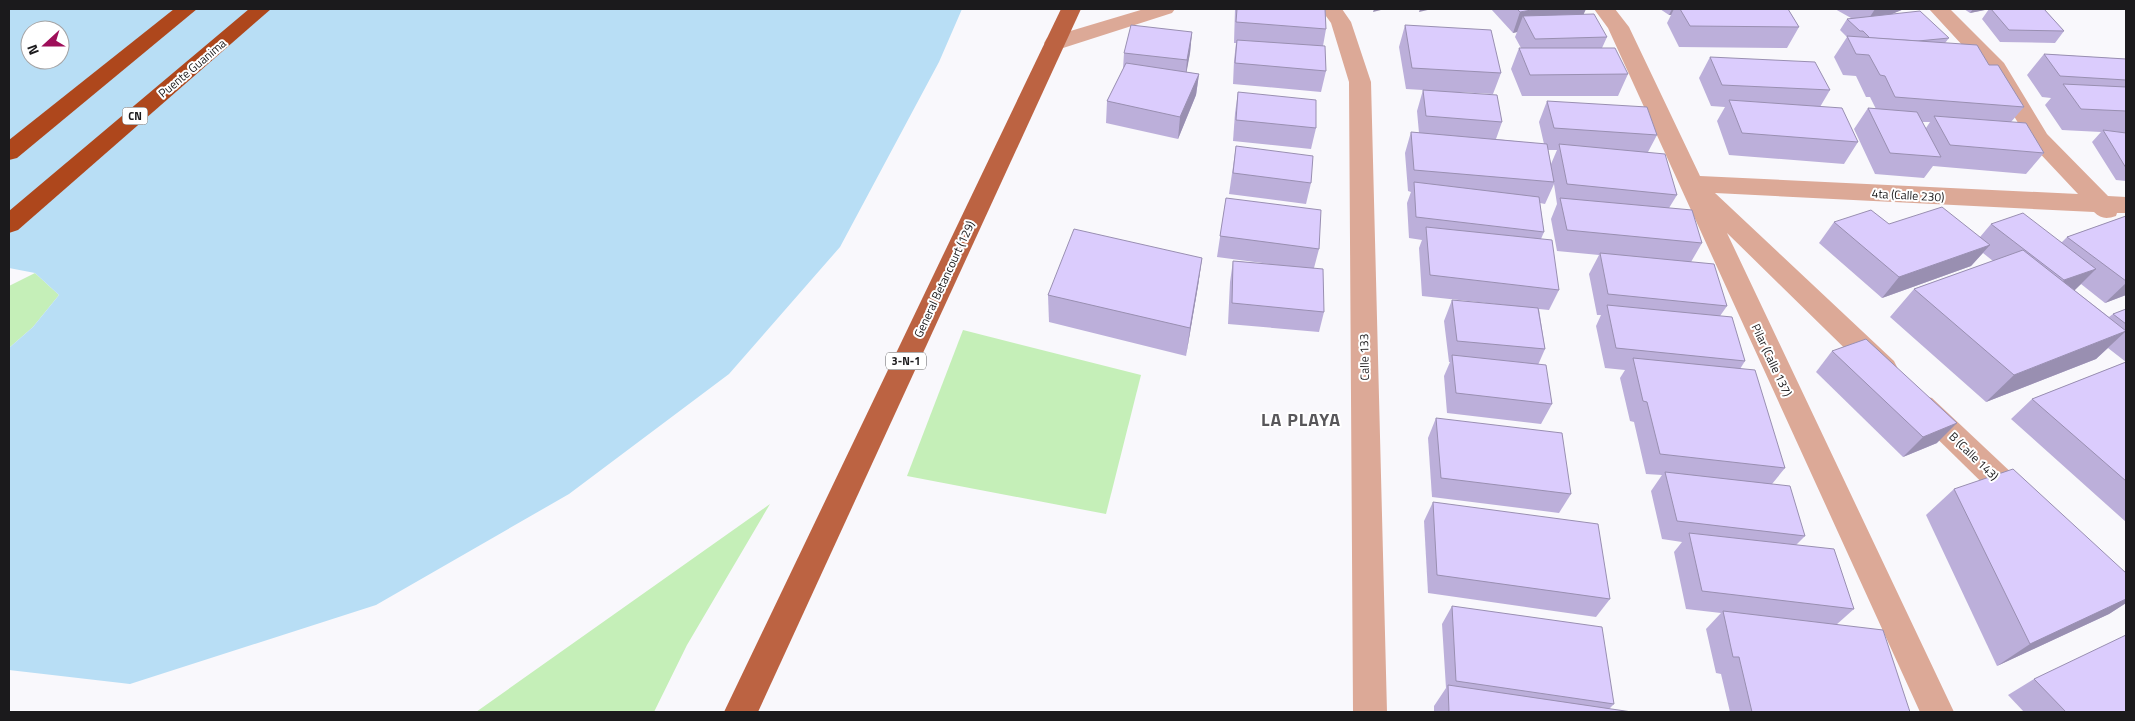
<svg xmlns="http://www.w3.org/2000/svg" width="2135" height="721" font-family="'Titillium Web',sans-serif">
<rect width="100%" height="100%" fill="#f9f8fc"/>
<g fill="#c5efb8">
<path d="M35,273l24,22 -26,32 -24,21v-62z"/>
<path d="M963,330l178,45 -35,139 -199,-38z"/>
<path d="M770,504l-83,141 -33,67h-178z"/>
</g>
<path fill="#b8def5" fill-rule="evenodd" d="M9,9h953l-23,53 -99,185 -111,127 -160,120 -193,111 -246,79 -121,-14v-322l24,-21 26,-32 -24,-22 -26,-5zM30,30h30v30h-30z"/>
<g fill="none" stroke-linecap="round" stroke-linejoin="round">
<g fill="#dca997" fill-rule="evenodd">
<path d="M1144,9h31l-3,4 -109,35 -8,1 -8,-1 -3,-5 3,-5z"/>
<path d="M1321,9h21l9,13 20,60 16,630h-34l-4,-630 -18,-59z"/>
<path d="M1594,9h21l14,18 71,149 378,18 -47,-50 -44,-72 -58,-63h21l54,54 43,71 61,62 18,1v16h-9l-1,3c-9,3 -15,3 -22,-4l-379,-19 179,168 4,8 -4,8 -10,3 -10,-3 -147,-144 227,479h-34l-312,-684z"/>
<path d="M1922,395l10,3 100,94 4,9 -4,9 -11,4 -11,-4 -98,-96 -4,-8 4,-8z"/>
</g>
<path fill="#bc6342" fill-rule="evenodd" d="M1061,9h20l-323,703h-34z"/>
<g fill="#ae471c" fill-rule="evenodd">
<path d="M174,9h23l-180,149 -8,2v-20z"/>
<path d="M249,9h22l-253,221 -9,3v-22z"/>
</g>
</g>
<g fill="#bcafda" fill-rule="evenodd">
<path d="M1235,9h90l1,20 -3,17 3,25 -5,21 -88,-8 1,-23 2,-18h-2z"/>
<path d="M1491,9h95l-3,5 24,23 -5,11 26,26 -10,22h-96l-11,-27 8,-21h2l-6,-11 2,-5 -4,1z"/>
<path d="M1660,9h128l11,18 -12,21 -108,-1 -12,-24 4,-8h-2z"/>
<path d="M1835,9h69l-13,5 58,24 -4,5 44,22 35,42 -13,15 33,31 -18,21 -93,-8 -9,12 -49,-4 -21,-45 14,-21 8,1 -6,-12h-4l-10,-21 -13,-1 -9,-18 13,-20 -7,-7 7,-11 4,-1zM1922,122h8l-4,6z"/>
<path d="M1964,9h80l20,22 -9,12 -55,-1 -18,-23 7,-10 -19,4z"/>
<path d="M1405,25l96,48 -8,21 -35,-2 44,30 -6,17 48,5 -5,-22 8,-21 110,34 -9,17 29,43 -8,13 33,35 -11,19 36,44 -7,10 25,45 -5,8 45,99 -13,16 33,52 -9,9 58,64 -18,16 74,87h-180l-9,-38 -5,-1 -10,-44 15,-16 -35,-4 -12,-57 8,-10 -20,-3 -11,-48 11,-16 -16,-1 -12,-52 -4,-1 -10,-43 5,-8 -20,-2 -9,-42 5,-11h-4l-8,-41 10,-19 -42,-4 -6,-32 6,-15 -3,-20 -9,20 -5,-1 4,29 -3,7 18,51 -10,20 -10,-1 6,40 -7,16 14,39 -11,20 -94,-11 -3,-37 6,-14h-1l-5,-41 8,-21 53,5 -83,-9 -3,-48 3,-8 -13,-2 -2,-35 4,-11 -3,-1 -3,-38 6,-21 8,1 -2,-22 6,-21 -17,-1 -7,-42zM1548,150h9l-6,14z"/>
<path d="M1192,32l-2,21 -4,19 13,2 -3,21 -18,44 -72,-16 1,-22 16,-32 1,-16z"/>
<path d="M2044,54l82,5v122l-10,-1 -24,-38 9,-10 -39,-2 -17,-25 6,-7 -9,-1 -15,-22z"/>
<path d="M1710,57l120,33 -10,17 38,35 -14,22 -115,-9 -12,-34 8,-14 -14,-1 -12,-28z"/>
<path d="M1238,92l78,36 -5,21 -78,-8 2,-28z"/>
<path d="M1236,146l75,37 -5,21 -77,-10z"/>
<path d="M1226,198l93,51 -5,19 10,44 -5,20 -91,-8 2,-42 3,-21 37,3 -53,-7z"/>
<path d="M2126,216v79l-21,8 -24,-19 -7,6 35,27 4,-3 13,-5v213l-115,-103 21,-20 94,-37 -18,-14 -12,11 -110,43 -96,-85 24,-28 79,-28 -10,-8 -12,13 -89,32 -63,-55 15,-21 55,2 91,13 11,-13 71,18 5,-5z"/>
<path d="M1202,258l-4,28 -12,70 -137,-34 -1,-27z"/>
<path d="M1832,351l105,92 -34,14 -87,-85z"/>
<path d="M1436,418l135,76 -12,19 -127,-16 -4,-59z"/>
<path d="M1954,489l172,84v30l-17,11 -112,52 -71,-151z"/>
<path d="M1433,502l177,97 -14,18 -168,-24 -4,-72z"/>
<path d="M1452,606l162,98 -5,5 23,3h-198v-6l12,-18 -4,-64z"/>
<path d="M2034,679l92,33h-102l-16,-17z"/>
</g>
<g fill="#998fb1">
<path d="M1374,9h11l-12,3z"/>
<path d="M1420,9h12l-13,3z"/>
<path d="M1537,9h49l-5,11 -58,-4 -6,16 -4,1 7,-21z"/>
<path d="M1672,9h2l-3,6h-2z"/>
<path d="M1875,9h29l-40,17z"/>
<path d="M1973,9h17l-20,4z"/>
<path d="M1192,32l-2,21 -5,28 2,-21z"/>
<path d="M1199,74l-3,21 -18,44 2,-22z"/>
<path d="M1990,245l-19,21 -89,32 17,-21z"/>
<path d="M1202,258l-4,28 -12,70 4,-28z"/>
<path d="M2096,269l-21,21 -32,11 21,-21z"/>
<path d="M2126,283v12l-21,8z"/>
<path d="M2126,331l-30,28 -110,43 28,-27z"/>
<path d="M1957,423l-20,20 -34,14 20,-20z"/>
<path d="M2126,599v4l-17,11 -112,52 33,-22z"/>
</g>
<g fill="#dbccfd" stroke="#998fb1">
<path d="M1237,9h88l1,20 -90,-7z"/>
<path d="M1517,9h20l-17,3z"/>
<path d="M1680,9h108l11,18 -109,-1z"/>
<path d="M1991,9h53l20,22 -55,-1z"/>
<path d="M1920,11l29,27 -31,3 -48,-3 -7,-7h-3l-13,-12z"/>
<path d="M1594,14l13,23 -72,2 -12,-23z"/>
<path d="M1131,25l61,7 -5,28 -63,-7z"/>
<path d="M1405,25l86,5 10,43 -89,-5z"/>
<path d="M1847,36l130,9 12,20h9l26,42 -129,-10 -10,-21 -5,-1 -11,-20 -13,-1z"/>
<path d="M1237,40l88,6 1,25 -91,-8z"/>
<path d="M1519,48h96l13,26 -98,1z"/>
<path d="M2044,54l82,5v21l-66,-4z"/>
<path d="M1710,57l105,5 15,28 -108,-5z"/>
<path d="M1126,63l73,11 -19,43 -73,-16z"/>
<path d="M2063,84l63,3v24l-45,-2z"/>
<path d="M1423,90l74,5 5,27 -76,-6z"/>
<path d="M1238,92l78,8v28l-80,-8z"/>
<path d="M1729,100l113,8 16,34 -116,-9z"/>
<path d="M1547,101l100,6 10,28 -103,-7z"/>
<path d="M1868,108l49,4 24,45 -51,-4z"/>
<path d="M1934,116l92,7 18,30 -94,-8z"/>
<path d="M2103,130l23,3v35z"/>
<path d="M1411,132l136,12 7,38 -140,-12z"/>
<path d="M1559,144l106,10 12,41 -110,-11z"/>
<path d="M1236,146l77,10 -2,27 -78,-10z"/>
<path d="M1414,182l125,15 5,35 -128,-15z"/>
<path d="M1226,198l95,12 -2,39 -99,-13z"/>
<path d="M1560,198l132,12 10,33 -135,-13z"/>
<path d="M1942,207l48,38 -91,32 -65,-55 37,-12 18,14z"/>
<path d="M2023,213l73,56 -32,11 -73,-56z"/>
<path d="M2126,216v65l-59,-44z"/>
<path d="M1426,227l126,13 7,50 -129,-15z"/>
<path d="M1074,229l128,29 -12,70 -142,-33z"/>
<path d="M2023,250l103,81 -112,44 -100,-86z"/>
<path d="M1600,253l114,11 13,42 -119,-12z"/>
<path d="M1233,261l90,8 1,43 -92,-9z"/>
<path d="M1452,300l86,8 7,41 -88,-8z"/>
<path d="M1607,305l125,12 13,44 -129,-13z"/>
<path d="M2126,309v15l-13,-10z"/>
<path d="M1866,339l91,84 -34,14 -91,-86z"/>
<path d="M1452,355l94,10 6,39 -96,-11z"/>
<path d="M1633,358l122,12 30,98 -125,-14 -13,-52 -4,-1z"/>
<path d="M2126,362v119l-94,-82z"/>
<path d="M1436,418l126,15 9,61 -130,-16z"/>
<path d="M2013,469l113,104v26l-96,45 -76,-155z"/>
<path d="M1665,472l125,14 15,50 -128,-15z"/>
<path d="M1433,502l165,22 12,75 -173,-24z"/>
<path d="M1689,533l145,16 20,60 -152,-18z"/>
<path d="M1452,606l150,21 12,77 -158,-23z"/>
<path d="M1723,611l160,19 27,82h-158l-13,-55h-6z"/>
<path d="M2126,635v77h-60l-32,-33z"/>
<path d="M1448,685l184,27h-183z"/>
</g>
<g text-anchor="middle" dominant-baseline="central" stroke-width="4" stroke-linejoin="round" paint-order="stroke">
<g fill="#fff" stroke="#5f5f60" stroke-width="1">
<rect x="122.5" y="107.5" width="25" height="17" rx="4"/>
<rect x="886" y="352.5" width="40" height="17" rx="4"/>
</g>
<g font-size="11" font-weight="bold" fill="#1b1a1c">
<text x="135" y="116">CN</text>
<text x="906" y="361">3-N-1</text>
</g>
<g font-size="12" fill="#1b1a1c" stroke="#fff">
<text transform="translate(192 68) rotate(-40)">Puente Guanima</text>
<text transform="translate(1908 195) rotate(3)">4ta (Calle 230)</text>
<text transform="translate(944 279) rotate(-65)">General Betancourt (129)</text>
<text transform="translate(1364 357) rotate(-91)">Calle 133</text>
<text transform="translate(1772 360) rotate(65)">Pilar (Calle 137)</text>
<text transform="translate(1974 456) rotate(44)">B (Calle 143)</text>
</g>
<g font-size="18" font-weight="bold" letter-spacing="1" fill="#58575a" stroke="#fff">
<text x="1301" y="419">LA PLAYA</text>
</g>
</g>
<rect width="2135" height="721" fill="none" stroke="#1b1a1c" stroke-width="20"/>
<g transform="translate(45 45) rotate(249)"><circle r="24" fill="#ffffff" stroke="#a4a3a4"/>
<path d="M0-4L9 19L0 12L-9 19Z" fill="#9e0e59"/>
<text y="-8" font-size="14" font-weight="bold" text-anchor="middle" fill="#1b1a1c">N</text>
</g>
</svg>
